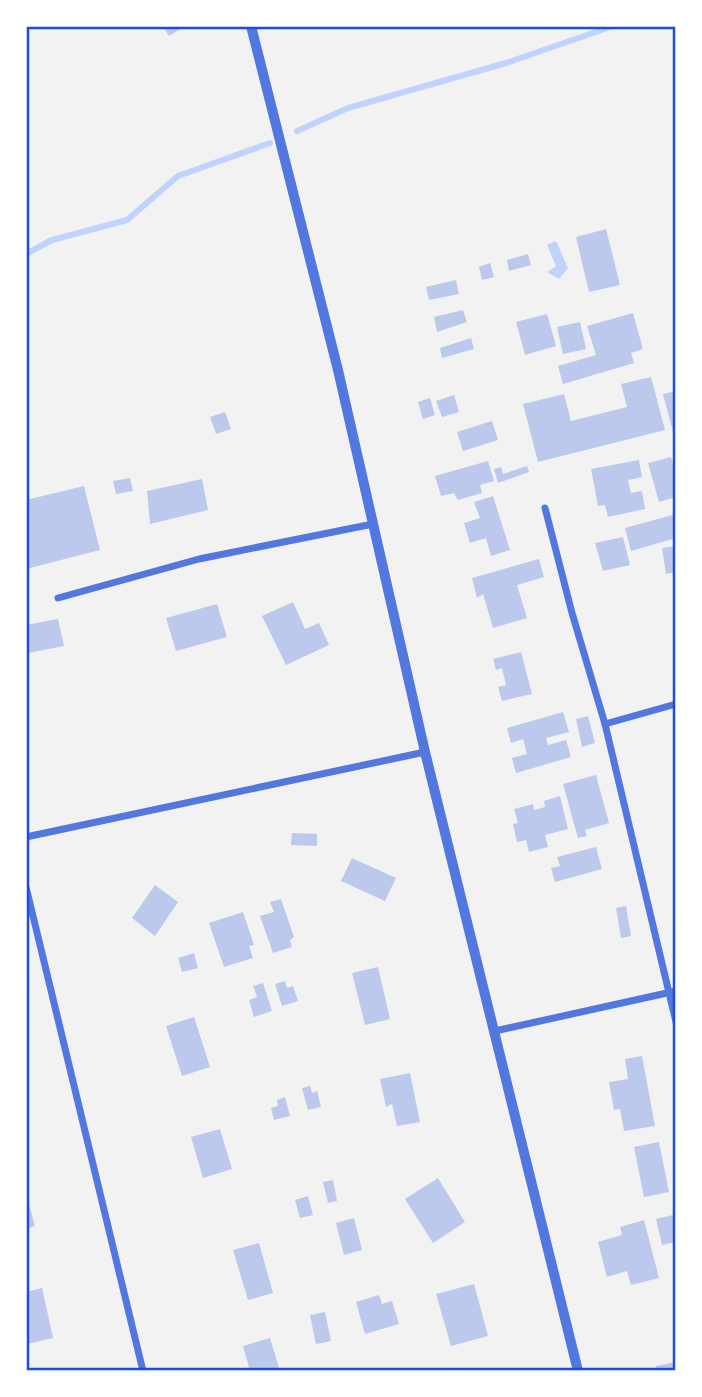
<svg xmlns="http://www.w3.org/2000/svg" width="702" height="1397" font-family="'Archivo Narrow',sans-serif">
<rect width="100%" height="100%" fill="#f2f2f2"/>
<path fill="#bfd3fe" d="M556,241l12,27 -9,11 -12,-7 9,-6 -9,-21z"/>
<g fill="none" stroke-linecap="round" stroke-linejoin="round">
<g stroke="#bfd3fe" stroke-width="6">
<path d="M297,131l51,-23 158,-45 107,-37"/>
<path d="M26,254l26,-14 75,-20 51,-44 92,-33"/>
</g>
</g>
<g fill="#bdc9ec">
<path d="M163,26h17l2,2 -13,8z"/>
<path d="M606,229l14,56 -31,7 -13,-55z"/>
<path d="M528,254l3,11 -22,6 -2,-11z"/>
<path d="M490,263l4,14 -12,3 -3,-13z"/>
<path d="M456,280l3,14 -30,6 -3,-13z"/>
<path d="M463,310l4,12 -30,10 -3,-15z"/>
<path d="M633,313l10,36 -12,4 3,10 -71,21 -5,-18 38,-11 -9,-29z"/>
<path d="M547,314l9,32 -31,9 -9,-33z"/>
<path d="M580,322l6,27 -23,5 -6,-27z"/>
<path d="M471,338l3,11 -32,9 -2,-10z"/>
<path d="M651,377l14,53 -127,32 -15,-58 41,-10 7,27 56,-14 -6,-23z"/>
<path d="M676,391v40l-3,1 -10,-38z"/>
<path d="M454,395l5,17 -17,5 -6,-16z"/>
<path d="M430,398l5,17 -12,4 -5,-17z"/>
<path d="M225,412l6,17 -15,5 -6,-17z"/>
<path d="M492,421l6,19 -35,11 -6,-19z"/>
<path d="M671,457l5,19v21l-17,5 -11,-39z"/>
<path d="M639,460l3,17 -14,3 3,13 11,-2 3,18 -37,8 -3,-12 -7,1 -7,-37z"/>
<path d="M488,461l6,20 -14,4 2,8 -24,7 -4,-7 -13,3 -6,-20z"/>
<path d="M527,466l2,6 -31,11 -4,-14 7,-2 2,7z"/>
<path d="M130,478l3,13 -17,3 -3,-13z"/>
<path d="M202,479l6,31 -58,14 -3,-33z"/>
<path d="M84,486l16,64 -74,19v-69z"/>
<path d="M493,496l17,54 -19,6 -5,-18 -16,5 -6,-20 16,-5 -6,-16z"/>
<path d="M676,514v24l-45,13 -6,-23z"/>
<path d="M623,537l7,28 -27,6 -8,-28z"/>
<path d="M676,546v26l-10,2 -4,-26z"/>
<path d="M539,559l5,18 -27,8 10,33 -34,10 -10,-34 -6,4 -5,-20z"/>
<path d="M293,602l12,27 14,-6 10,22 -43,20 -24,-49z"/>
<path d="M217,604l10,33 -51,14 -10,-33z"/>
<path d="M58,619l6,27 -36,7 -2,-28z"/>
<path d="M521,652l11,42 -30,7 -4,-14 8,-2 -4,-17 -6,2 -3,-11z"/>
<path d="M563,712l6,20 -23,6 2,7 18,-5 5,17 -55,16 -4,-15 15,-4 -4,-15 -12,4 -4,-15z"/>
<path d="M588,716l7,27 -13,4 -6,-28z"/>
<path d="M596,775l13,48 -24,7 2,6 -9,2 -15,-54z"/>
<path d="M560,796l8,33 -23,6 3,12 -19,5 -3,-12 -9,2 -4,-18 5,-1 -4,-14 19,-5 1,6 11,-3 -1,-6z"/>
<path d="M292,833l25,1v12l-26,-1z"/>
<path d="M596,847l6,22 -47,13 -4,-14 9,-2 -3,-9z"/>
<path d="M352,858l44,20 -11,23 -44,-20z"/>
<path d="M155,885l23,17 -23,34 -23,-18z"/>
<path d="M281,899l13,38 -4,3 2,7 -19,6 -13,-37 14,-4 -4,-10z"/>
<path d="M626,906l5,30 -10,2 -5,-30z"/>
<path d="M243,912l11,33 -5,1 4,12 -29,9 -15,-44z"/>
<path d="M194,953l4,15 -16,4 -4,-14z"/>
<path d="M378,967l12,52 -25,6 -13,-52z"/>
<path d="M285,981l2,7 6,-2 5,15 -16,5 -7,-22z"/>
<path d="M263,983l9,28 -18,6 -5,-17 8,-3 -4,-11z"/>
<path d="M194,1017l16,50 -28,9 -16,-50z"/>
<path d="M642,1056l13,70 -31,5 -4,-22 -6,1 -5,-28 19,-3 -3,-20z"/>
<path d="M410,1073l10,49 -23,4 -5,-22 -6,3 -6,-28z"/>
<path d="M310,1086l2,7 5,-2 4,16 -13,3 -6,-22z"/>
<path d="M285,1097l5,19 -16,4 -3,-12 7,-2 -1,-6z"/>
<path d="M220,1129l12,40 -29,9 -12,-41z"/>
<path d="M659,1142l10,50 -25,5 -10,-50z"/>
<path d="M438,1178l27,44 -32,21 -28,-44z"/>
<path d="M333,1180l4,21 -9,2 -5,-21z"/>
<path d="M26,1194l9,32 -9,3z"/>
<path d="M308,1196l5,19 -13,3 -5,-18z"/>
<path d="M673,1215l3,27 -14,3 -6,-26z"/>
<path d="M354,1218l8,32 -18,5 -8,-32z"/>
<path d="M644,1220l15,58 -28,7 -4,-14 -20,6 -9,-35 24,-7 -2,-8z"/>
<path d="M259,1243l14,50 -25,7 -15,-50z"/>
<path d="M474,1284l14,52 -37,10 -15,-52z"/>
<path d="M42,1288l11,50 -26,6 -1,-52z"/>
<path d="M379,1295l3,9 10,-3 7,23 -34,10 -9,-32z"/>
<path d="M325,1312l6,29 -15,3 -6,-29z"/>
<path d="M270,1338l10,33h-30l-7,-25z"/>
<path d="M676,1362v9h-19l-1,-5z"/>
</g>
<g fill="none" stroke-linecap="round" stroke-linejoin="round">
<g stroke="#5277de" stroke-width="7">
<path d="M545,508l27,105 33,111 71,298"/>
<path d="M58,598l141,-39 174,-35"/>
<path d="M605,724l71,-20"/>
<path d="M26,837l399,-85"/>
<path d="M26,887l117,484"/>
<path d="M495,1031l181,-40"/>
</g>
<path stroke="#5277de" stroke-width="10" d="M251,26l87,344 87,382 153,619"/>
</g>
<rect width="702" height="1397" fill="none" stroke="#ffffff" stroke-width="56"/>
<rect x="28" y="28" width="646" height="1341" fill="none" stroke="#1d4ed8" stroke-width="2.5"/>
</svg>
